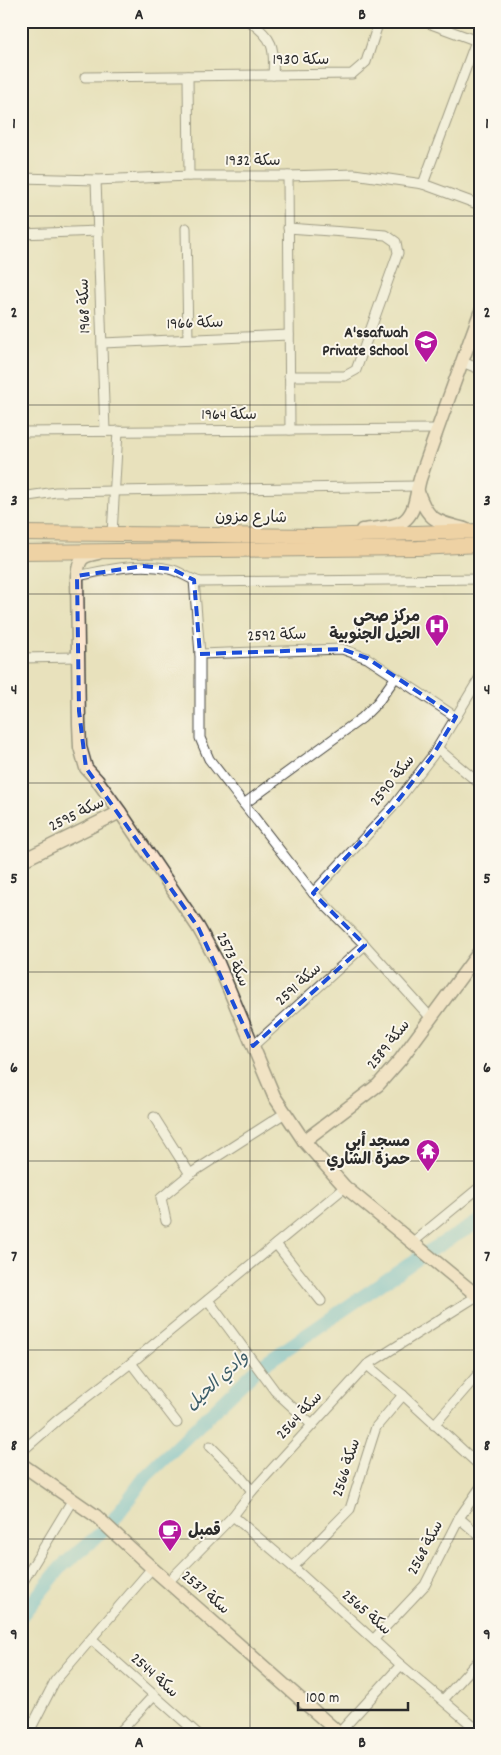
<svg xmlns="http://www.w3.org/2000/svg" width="501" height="1755" font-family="Dekko,'Playpen Sans Arabic',sans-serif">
<rect width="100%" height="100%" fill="#fbf7ec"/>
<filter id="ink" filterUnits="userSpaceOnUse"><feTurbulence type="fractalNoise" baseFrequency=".02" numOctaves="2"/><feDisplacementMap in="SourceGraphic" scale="10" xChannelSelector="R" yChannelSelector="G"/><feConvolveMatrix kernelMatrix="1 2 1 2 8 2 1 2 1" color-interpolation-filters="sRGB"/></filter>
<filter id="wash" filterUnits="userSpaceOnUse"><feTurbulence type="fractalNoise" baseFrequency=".0096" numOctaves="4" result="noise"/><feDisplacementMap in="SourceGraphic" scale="20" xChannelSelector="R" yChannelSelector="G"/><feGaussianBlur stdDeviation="1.12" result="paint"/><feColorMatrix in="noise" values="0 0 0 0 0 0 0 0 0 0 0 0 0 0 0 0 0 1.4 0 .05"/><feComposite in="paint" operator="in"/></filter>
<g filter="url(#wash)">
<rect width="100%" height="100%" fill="#e8e1bc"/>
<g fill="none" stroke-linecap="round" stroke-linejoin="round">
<path stroke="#5ebddc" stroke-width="14" d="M21,1616l41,-50 46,-39 38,-51 111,-107 169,-116 54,-32"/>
</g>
</g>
<g filter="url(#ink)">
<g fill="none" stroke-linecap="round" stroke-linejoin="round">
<g stroke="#474641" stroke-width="11">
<g id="street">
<path d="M249,21c24,17 26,26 24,54"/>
<path d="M423,21l57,21"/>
<path d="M188,76l1,100"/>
<path d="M85,77l267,-3 14,-12 13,-41"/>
<path d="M288,176l2,254"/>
<path d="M21,178l75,2 93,-4h99l66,-2 69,10 57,21"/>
<path d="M96,180l9,251"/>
<path d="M423,184l53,-143"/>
<path d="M186,228l2,111"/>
<path d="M288,228l98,7 10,7 2,11 -42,117 -11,6h-56"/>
<path d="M21,234l77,-3"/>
<path d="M102,343l187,-8"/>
<path d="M462,362l18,7"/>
<path d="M21,432l416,-3"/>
<path d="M21,497l35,-5 361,-6"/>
<path d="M112,534l6,-103"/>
<path d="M77,576c30,-6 61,-14 92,-7 12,2 20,11 32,13l279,-3"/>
<path d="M194,580l6,74v84l9,21 104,134 52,52 66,73"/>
<path d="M200,654l142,-5 25,9 89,59"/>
<path d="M21,658l57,-1"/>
<path d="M437,748l43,36"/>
<path d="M244,804l118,-86 16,-16 17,-24"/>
<path d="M313,893l80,-86 40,-52 47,-78"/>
<path d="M253,1046l112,-101"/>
<path d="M154,1117l36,57"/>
<path d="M166,1221l-5,-23 29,-24 95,-61"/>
<path d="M413,1242l67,-55"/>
<path d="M276,1244l45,57"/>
<path d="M208,1300l67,91 37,34"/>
<path d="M131,1363l46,60"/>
<path d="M367,1365l36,30 77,71"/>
<path d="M434,1425l46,-53"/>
<path d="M210,1446l29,29 13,16"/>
<path d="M21,1452l39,-34 71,-55 214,-176"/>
<path d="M233,1516l60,51 108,98 79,67"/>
<path d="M459,1518l21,18"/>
<path d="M293,1567l57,-58 26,-82 27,-32"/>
<path d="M168,1582l65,-66 19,-25 115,-126 110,-69"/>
<path d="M21,1585l52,-86"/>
<path d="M374,1639l51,-54 34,-67 21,-30"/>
<path d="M92,1640l106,94"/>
<path d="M443,1700l37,-41"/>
<path d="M339,1733l62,-68"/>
<path d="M28,1734l27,-53 97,-113"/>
<path d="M118,1734l36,-39"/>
</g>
</g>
<g stroke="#474641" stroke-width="15">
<g id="secondary">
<path d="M417,489c10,31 17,32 48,40"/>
<path d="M362,530c13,-2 35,-2 44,-11 11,-10 10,-30 15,-43 19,-55 39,-109 59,-163"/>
<path d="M98,553c-17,3 -19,6 -21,23l2,148 1,23 6,21 11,12 23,32 78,115 20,36 56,133 30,45 41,46 135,111"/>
<path d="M21,861l99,-49"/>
<path d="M304,1141l74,-56 22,-25 80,-109"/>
<path d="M21,1464l75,52 56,52 188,166"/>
</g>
</g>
<g stroke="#474641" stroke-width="16">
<g id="primary">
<path d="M21,533l298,3 161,-5"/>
<path d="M21,552l397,-4 62,-3"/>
</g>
</g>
<use href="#street" stroke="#fff" stroke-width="9"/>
<use href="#secondary" stroke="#fce5cf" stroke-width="12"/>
<use href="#primary" stroke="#f7be87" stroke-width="14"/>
</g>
</g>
<path d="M0 0H501V1755H0ZM143,566l29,3 22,11 6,74 142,-5 25,9 89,59 -23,38 -40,52 -80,86 52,52 -112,101 -55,-119 -112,-159 -7,-57 -2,-135z" fill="#e8e1bc" fill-opacity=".55" fill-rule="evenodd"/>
<path fill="none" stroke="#1d4ed8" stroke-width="4" stroke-dasharray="10 6" stroke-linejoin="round" d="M143,566l29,3 22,11 6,74 142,-5 25,9 89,59 -23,38 -40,52 -80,86 52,52 -112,101 -55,-119 -112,-159 -7,-57 -2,-135z"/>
<path fill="none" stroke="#2b2b2b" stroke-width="1" stroke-opacity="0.55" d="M250,21v1713M21,216h459M21,405h459M21,594h459M21,783h459M21,972h459M21,1161h459M21,1350h459M21,1539h459"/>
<defs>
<g id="school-pin" transform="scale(1.25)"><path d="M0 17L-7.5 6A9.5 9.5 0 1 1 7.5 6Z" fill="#b5179e" stroke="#fbf7ec"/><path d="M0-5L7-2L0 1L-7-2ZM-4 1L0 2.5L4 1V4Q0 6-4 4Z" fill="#fff"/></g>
<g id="hospital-pin" transform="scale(1.25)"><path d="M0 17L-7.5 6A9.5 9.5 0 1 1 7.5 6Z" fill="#b5179e" stroke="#fbf7ec"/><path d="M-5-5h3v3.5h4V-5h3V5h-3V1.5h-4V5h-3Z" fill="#fff"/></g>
<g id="temple-pin" transform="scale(1.25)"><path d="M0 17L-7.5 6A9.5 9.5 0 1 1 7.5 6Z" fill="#b5179e" stroke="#fbf7ec"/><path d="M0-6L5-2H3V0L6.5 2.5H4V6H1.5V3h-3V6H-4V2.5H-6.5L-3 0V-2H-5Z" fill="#fff"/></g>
<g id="cafe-pin" transform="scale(1.25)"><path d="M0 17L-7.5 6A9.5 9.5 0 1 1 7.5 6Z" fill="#b5179e" stroke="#fbf7ec"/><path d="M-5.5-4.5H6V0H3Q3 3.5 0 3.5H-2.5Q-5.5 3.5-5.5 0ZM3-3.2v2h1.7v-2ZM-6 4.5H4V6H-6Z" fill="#fff"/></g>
</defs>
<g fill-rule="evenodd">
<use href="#school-pin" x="426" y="342"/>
<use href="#hospital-pin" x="437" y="626"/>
<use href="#temple-pin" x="428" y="1151"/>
<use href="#cafe-pin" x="170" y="1531"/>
</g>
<g text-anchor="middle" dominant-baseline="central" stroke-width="4" stroke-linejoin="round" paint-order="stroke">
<g font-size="16" fill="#2b2b2b" stroke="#fbf7ec">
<text x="301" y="60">سكة 1930</text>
<text x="253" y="161">سكة 1932</text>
<text transform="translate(85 306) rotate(-92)">سكة 1968</text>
<text transform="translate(195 324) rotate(-2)">سكة 1966</text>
<text x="229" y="415">سكة 1964</text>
<text transform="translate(251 518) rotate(1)">شارع مزون</text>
<text transform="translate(277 636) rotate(-2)">سكة 2592</text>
<text transform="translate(393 781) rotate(-51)">سكة 2590</text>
<text transform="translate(77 815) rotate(-26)">سكة 2595</text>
<text transform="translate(232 960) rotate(65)">سكة 2573</text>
<text transform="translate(299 985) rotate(-42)">سكة 2591</text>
<text transform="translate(389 1045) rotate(-51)">سكة 2589</text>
<text transform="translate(300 1416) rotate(-47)">سكة 2564</text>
<text transform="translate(347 1468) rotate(-72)">سكة 2566</text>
<text transform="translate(426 1548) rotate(-62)">سكة 2568</text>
<text transform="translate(205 1593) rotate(41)">سكة 2537</text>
<text transform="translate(366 1613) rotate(41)">سكة 2565</text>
<text transform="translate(154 1676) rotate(42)">سكة 2544</text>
</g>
<g font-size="16" font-weight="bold" fill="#2b2b2b" stroke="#fbf7ec" text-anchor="end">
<text x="408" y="333">A'ssafwah<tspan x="408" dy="18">Private School</tspan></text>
<text x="420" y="617">مركز صحي<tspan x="420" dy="18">الحيل الجنوبية</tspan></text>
<text x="410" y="1142">مسجد أبي<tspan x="410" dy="18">حمزة الشاري</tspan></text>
<text x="188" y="1531" text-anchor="start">قمبل</text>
</g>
<g font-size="18" font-style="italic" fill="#3d5e69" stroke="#fbf7ec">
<text transform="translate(218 1382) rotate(-43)">وادي الحيل</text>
</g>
</g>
<rect width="501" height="1755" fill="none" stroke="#fbf7ec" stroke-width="55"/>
<path d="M298 1702v8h110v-8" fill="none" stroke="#2b2b2b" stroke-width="2.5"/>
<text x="306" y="1702" font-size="15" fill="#2b2b2b" stroke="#fbf7ec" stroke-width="4" paint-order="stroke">100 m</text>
<rect x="28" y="28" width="446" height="1700" fill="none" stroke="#2b2b2b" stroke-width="2"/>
<g font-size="16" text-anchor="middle" font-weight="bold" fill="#2b2b2b">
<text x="139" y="19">A</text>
<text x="362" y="19">B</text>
<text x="14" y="128">1</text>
<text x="487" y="128">1</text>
<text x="14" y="317">2</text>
<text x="487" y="317">2</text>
<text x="14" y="505">3</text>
<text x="487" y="505">3</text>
<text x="14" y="694">4</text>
<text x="487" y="694">4</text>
<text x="14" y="883">5</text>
<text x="487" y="883">5</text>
<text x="14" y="1072">6</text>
<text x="487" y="1072">6</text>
<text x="14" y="1261">7</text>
<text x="487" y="1261">7</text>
<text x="14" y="1450">8</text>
<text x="487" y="1450">8</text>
<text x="14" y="1639">9</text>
<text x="487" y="1639">9</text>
<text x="139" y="1747">A</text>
<text x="362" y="1747">B</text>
</g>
</svg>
